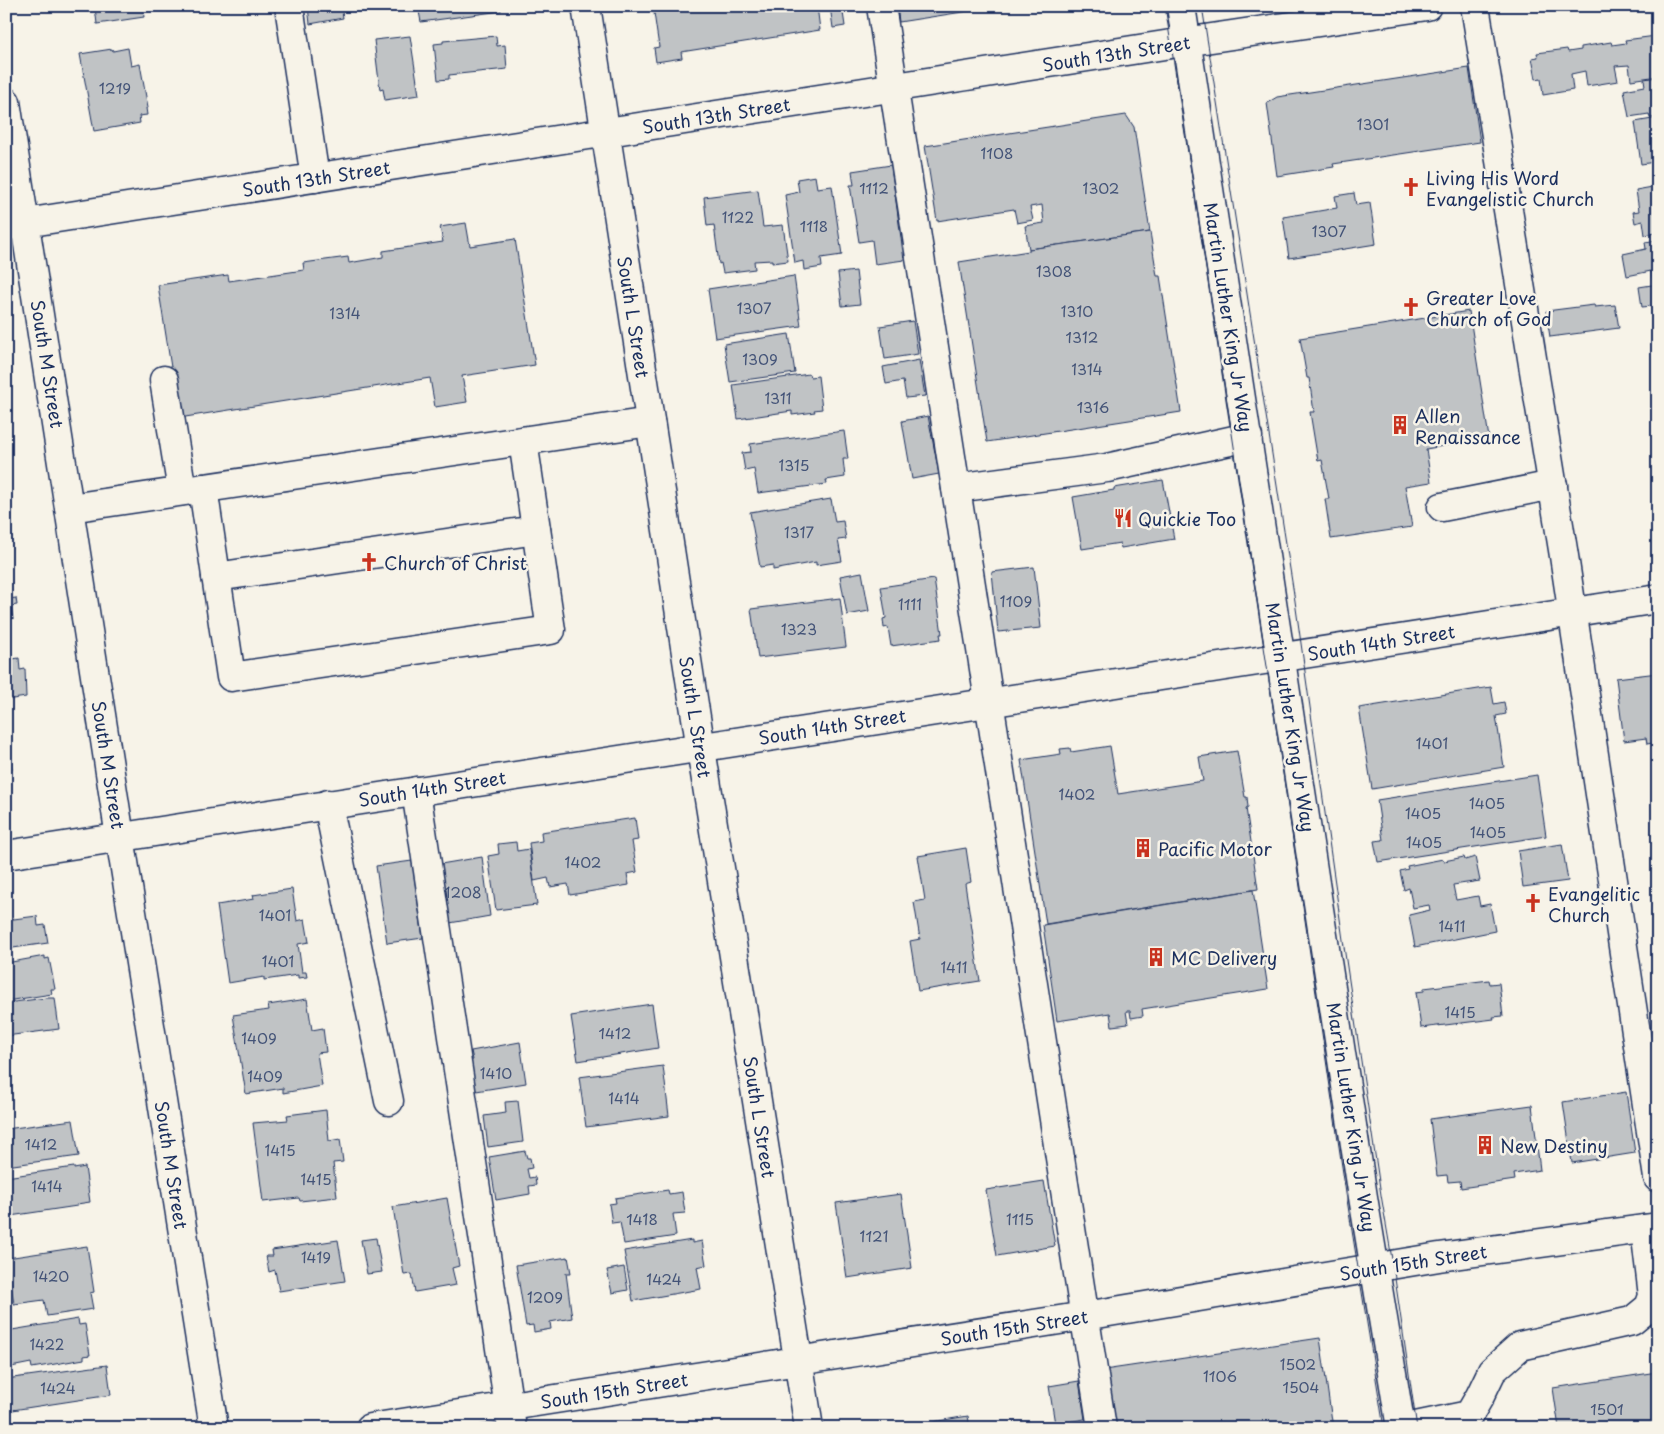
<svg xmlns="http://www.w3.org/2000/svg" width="1664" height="1434" font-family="'Playpen Sans',sans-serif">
<rect width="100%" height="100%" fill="#f7f3e8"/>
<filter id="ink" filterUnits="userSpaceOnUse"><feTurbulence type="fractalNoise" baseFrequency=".02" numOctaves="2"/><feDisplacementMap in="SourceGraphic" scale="10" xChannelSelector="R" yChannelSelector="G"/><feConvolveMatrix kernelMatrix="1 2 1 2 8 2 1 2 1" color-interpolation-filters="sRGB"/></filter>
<g filter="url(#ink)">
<g fill="#c0c3c5" stroke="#1b2f5e">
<path d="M87,6h80l-24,4 1,7 -47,7 -2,-17 -8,1z"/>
<path d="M308,6h33l2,12 -33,6z"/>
<path d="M418,6h83v5l-80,11z"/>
<path d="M653,6h164l3,24 -139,22 1,6 -26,4 -2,-14 5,-1z"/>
<path d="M830,6h12l3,20 -12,2z"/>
<path d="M897,6h104l-102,16z"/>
<path d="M410,36l9,59 -34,5 -2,-11 -3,1 -6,-50z"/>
<path d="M496,36l1,10 8,-1 2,24 -58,6v4l-11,1 -4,-36 9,-1v-2z"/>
<path d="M1656,36l2,2v38l-27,4 -2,-15 -14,1 3,15 -31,5 -2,-15 -14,3 2,16 -30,5 -2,-17 -5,1 -4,-21 6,-1 -1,-4 30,-4 1,3 13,-2v-3l30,-5 1,3 14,-2 -1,-3z"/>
<path d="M128,48l3,18 9,-2 8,44h-2l1,7 -8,1 1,7 -46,8 -14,-77 32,-5 1,2z"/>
<path d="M1469,68l11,74 -147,22 1,3 -57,9 -10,-73 10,-6z"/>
<path d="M1658,77v40l-8,1 -1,-4 -20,3 -5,-27 21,-4 -1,-7z"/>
<path d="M1126,115l8,12 16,105 -121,17 -4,-23 19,-3 -2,-18 -12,2 3,13 -16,3 -3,-14 -77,12 -12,-75z"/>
<path d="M1658,118v48h-2l-1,-4 -14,2 -6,-42z"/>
<path d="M891,165l13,95 -29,4 -3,-24 -13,2 -9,-57h4l-2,-14z"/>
<path d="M815,176l2,12 15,-2 10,69 -21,3 1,9 -18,3 -1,-9 -8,2 -10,-68 14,-3 -2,-13z"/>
<path d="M1658,186v52h-2l-1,-5 -10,2 -2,-14 -8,2 -2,-11 6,-1 -3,-21z"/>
<path d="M758,190l5,37 20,-2 5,36 -16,2v-3l-18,1 1,8 -32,4 -2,-10 -2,1 -5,-39 -7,1 -3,-29z"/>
<path d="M1354,193l2,12 14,-2 6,41 -87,14 -6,-41 54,-9 -2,-12z"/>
<path d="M466,223l4,23 45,-7 20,126 -73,11 5,26 -32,5 -5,-29 -251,40 -21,-133 70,-10 1,6 75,-11 -1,-7 45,-6 1,6 34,-6v-6l60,-9 -3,-15z"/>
<path d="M1150,232l7,44h3l21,136 -194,30 -28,-180 70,-11v-2z"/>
<path d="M1658,240v42l-5,1 -2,-12 -24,5 -4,-22 23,-5 -1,-7z"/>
<path d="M856,271l4,33 -18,2 -4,-33z"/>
<path d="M794,276l7,50 -86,12 -7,-49z"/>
<path d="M1658,284v38l-4,1 -2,-17 -10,1 -3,-20z"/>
<path d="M1594,305l1,2 20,-2 4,23 -69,9 -4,-26z"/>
<path d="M1469,311l20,127 -63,11 5,33 -26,4 7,41 -81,12 -6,-40h4l-7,-39 -4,1 -8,-49h4l-5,-34h-2l-7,-40z"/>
<path d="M913,321l5,33 -33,5 -5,-33z"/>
<path d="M789,334l6,39 -65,9 -6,-38z"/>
<path d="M919,360l6,36 -19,2 -3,-17 -17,3 -3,-17z"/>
<path d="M809,374l1,3 8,-1 4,33 -8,1 1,2 -23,3v-4l-54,8 -5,-34z"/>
<path d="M928,416l11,58 -27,5 -10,-58z"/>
<path d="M844,431l4,28h-5l2,18 -19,3 1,4 -69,9 -4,-24 -9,2 -3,-18 9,-1 -1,-8z"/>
<path d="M1163,480l11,59 -53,9 -1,-5 -38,6 -9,-52 41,-7v-2z"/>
<path d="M831,499l4,23 8,-1 3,18 -8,1 4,21 -26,4v-3l-43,8v-5l-13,2 -10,-55z"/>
<path d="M1034,567l7,61 -43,4 -6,-60z"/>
<path d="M862,572l7,39 -22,4 -7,-39z"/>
<path d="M934,579l8,55h-2l1,5 -50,7 -3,-19 -4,1 -1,-9 3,-1 -5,-31z"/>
<path d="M6,583l2,16 8,-1 1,7 -6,1 2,13 -7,1z"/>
<path d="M840,598l6,49 -88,11 -7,-49z"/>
<path d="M19,658l1,12 5,-1 1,28 -20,3v-40z"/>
<path d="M1658,673v69l-11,2 -1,-6 -22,3 -8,-63z"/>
<path d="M1491,687l3,17 10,-2 2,12 -10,2 8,51 -132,22 -13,-81z"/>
<path d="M6,730l6,39 -6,1z"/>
<path d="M1110,746l8,48 85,-13 -4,-24 38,-6 8,46h2l1,10 -2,1 12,81 -212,35 -25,-164 40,-6 -1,-5 10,-1 1,4z"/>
<path d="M1537,775l9,61 -168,26 -4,-21 9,-1 -6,-40z"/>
<path d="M635,818l3,22 -6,1 5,31 -10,2 2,11 -59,10 -2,-11 -18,3 -2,-9 -14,3 -5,-38 13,-2 -1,-9z"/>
<path d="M516,842l1,9 12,-2 8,56 -41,5 -8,-54 11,-2 -1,-10z"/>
<path d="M1562,844l6,37 -45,6 -5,-36z"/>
<path d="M966,848l5,34 -6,2 15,97 -62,10 -8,-50 10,-2 -6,-37 11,-2 -7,-44z"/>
<path d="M482,857l8,59 -46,8 -9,-59z"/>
<path d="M1464,857l1,3 10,-3 5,24 -27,4 3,15 22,-4 2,10 10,-2 5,27 -80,16 -6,-32 21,-5 -1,-5 -16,3 -4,-20 -5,2 -4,-19 8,-2 -1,-3 36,-7 1,2z"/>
<path d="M412,861l11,77 -36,5 -11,-77z"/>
<path d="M1654,875h4v25z"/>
<path d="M292,889l5,32 8,-2 4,23 -11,2 4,28h4l1,5 -9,1v-3l-34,5v-3l-36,6 -11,-78 37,-6 -1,-4z"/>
<path d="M1253,890l15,99 -126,20 1,7 -12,2 -1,-7h-4l2,13 -16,2 -2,-13 -53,8 -14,-96z"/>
<path d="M37,916l1,10 7,-1 3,18 -42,6v-29z"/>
<path d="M45,956v3l4,-1 6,31h-4l1,5 -46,7v-38z"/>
<path d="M1489,980l1,4 9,-1 4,33 -10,1 1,2 -73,9 -5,-36 8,-1v-3z"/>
<path d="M46,998h9l4,31 -53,7v-33z"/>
<path d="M307,999l5,31 11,-2 3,24 -9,1 5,33 -39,7v-5l-37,6 -13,-79 36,-5 -1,-5z"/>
<path d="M652,1004l6,44 -80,13 -7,-45z"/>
<path d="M520,1042l6,41 -56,9 -5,-31 8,-1 -2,-9z"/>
<path d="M663,1066l6,50 -83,11 -7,-50z"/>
<path d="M1626,1092l9,61 -63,10 -9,-61z"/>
<path d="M518,1101l5,41 -35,5 -4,-31 22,-3 -1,-11z"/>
<path d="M1532,1105l8,65 -26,4 1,6 -54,8 -1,-7 -12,1 -1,-7 -10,1 -7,-57z"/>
<path d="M326,1110l3,31 11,-2 3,23 -10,1 4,34 -37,4 -1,-3 -36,4 -10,-79 35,-3 -1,-5z"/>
<path d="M73,1120l6,36 -73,10v-37z"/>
<path d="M525,1151l2,7h3l2,10 -5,1 2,9 6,-1 1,8 -7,1 1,8 -34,6 -7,-43z"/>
<path d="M74,1167v2l11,-2 5,35 -13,2v2l-67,10 -4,-24v-15z"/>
<path d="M1044,1181l11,65 -58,10 -11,-66z"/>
<path d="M668,1190l1,4 13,-2 3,21 -12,1 3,22 -52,8 -4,-22 -8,1 -3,-19 7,-1 -1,-5z"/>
<path d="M901,1194l11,74 -65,10 -11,-75z"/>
<path d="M447,1198l12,68 -7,2 4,17 -41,7 -3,-18 -8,1 -11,-68z"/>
<path d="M376,1238l6,34 -15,2 -6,-34z"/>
<path d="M338,1240l7,41 -66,10 -4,-21 -6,2 -3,-16h7l-1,-6z"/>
<path d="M692,1240v3l10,-2 4,24 -9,2 4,22 -68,12 -9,-50z"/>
<path d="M87,1246l7,46 -4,1 3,16 -46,7 -3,-16 -30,4 -7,-46z"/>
<path d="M568,1257l3,16h-5l6,45 -22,4 1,7 -17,3 -1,-7 -7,1 -10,-61z"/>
<path d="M624,1267l4,23 -16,3 -5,-23z"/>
<path d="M78,1319l1,6 6,-1 5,31 -6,1v3l-52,9 -1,-5 -25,5v-37z"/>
<path d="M1320,1338l13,90h-221l-8,-58z"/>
<path d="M107,1365l4,30 -105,16v-32z"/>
<path d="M1657,1372l1,56h-99l-6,-40z"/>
<path d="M1079,1381l6,38 -30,5 -6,-38z"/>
<path d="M968,1416l2,12h-74z"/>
</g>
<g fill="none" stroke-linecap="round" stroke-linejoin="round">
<g stroke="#1b2f5e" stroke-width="31">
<g id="minor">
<path d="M289,6l26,172"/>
<path d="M586,6l106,686 117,736"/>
<path d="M881,6l221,1422"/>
<path d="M1475,6l89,550 94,622"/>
<path d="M6,102l114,735 94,591"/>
<path d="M6,226l1165,-182 256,-38"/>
<path d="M164,380l18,111"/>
<path d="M203,488l28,189 320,-47 -28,-189"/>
<path d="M956,488l151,-20 141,-31"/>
<path d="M1442,507l111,-22"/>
<path d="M70,508l580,-86"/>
<path d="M216,577l320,-47"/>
<path d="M416,791l96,637"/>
<path d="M328,804l61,297"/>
<path d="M6,855l1652,-256"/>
<path d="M370,1428l715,-112 354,-59 219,-30"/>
<path d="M1406,1428l63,-13 11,-19 12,-25 28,-25 112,-25 17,-14 4,-11 -8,-67"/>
</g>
</g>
<g stroke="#1b2f5e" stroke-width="31">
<path id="major" d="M1181,6l182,1191 38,231"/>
</g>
<use href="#minor" stroke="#f7f3e8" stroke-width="28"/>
<use href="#major" stroke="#f7f3e8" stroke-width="28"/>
<g stroke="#1b2f5e" stroke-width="1">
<path d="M1165,6l68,434 114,760 37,228"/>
<path d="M1202,6l93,595 48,339 38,255 12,70 24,163"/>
</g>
</g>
</g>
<defs>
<g id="church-bare" transform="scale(1.5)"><path d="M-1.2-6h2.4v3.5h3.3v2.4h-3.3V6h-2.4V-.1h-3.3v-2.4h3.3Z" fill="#c8321e" stroke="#f7f3e8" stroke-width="2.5" paint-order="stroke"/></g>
<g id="building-bare" transform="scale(1.5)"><path d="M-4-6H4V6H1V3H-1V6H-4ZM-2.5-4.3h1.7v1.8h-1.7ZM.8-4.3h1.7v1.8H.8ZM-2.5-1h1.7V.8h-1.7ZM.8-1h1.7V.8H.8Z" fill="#c8321e" stroke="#f7f3e8" stroke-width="2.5" paint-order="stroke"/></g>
<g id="restaurant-bare" transform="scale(1.5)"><path d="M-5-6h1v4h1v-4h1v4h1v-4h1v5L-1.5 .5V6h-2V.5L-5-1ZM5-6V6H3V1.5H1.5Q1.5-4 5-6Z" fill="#c8321e" stroke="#f7f3e8" stroke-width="2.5" paint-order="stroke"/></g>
</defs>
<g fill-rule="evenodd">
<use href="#church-bare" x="1411" y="187"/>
<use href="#church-bare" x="1411" y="307"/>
<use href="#building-bare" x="1400" y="425"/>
<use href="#restaurant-bare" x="1123" y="518"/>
<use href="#church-bare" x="369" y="562"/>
<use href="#building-bare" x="1143" y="848"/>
<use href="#church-bare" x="1533" y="903"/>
<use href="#building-bare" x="1156" y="957"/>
<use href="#building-bare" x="1485" y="1145"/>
</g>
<g text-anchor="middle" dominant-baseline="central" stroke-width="5" stroke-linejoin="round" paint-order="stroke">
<g font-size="15" fill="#445478">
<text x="115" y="87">1219</text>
<text x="1373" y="123">1301</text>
<text x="997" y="152">1108</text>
<text x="874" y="187">1112</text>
<text x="1101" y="187">1302</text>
<text x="738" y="216">1122</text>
<text x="814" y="225">1118</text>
<text x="1329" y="230">1307</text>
<text x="1054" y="270">1308</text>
<text x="754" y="307">1307</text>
<text x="1077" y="310">1310</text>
<text x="345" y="312">1314</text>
<text x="1082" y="336">1312</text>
<text x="760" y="358">1309</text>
<text x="1087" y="368">1314</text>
<text x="778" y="397">1311</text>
<text x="1093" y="406">1316</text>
<text x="794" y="464">1315</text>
<text x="799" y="531">1317</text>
<text x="1016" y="600">1109</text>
<text x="910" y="603">1111</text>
<text x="799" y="628">1323</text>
<text x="1432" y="742">1401</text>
<text x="1077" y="793">1402</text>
<text x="1487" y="802">1405</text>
<text x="1423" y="812">1405</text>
<text x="1488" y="831">1405</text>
<text x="1424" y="841">1405</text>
<text x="583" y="861">1402</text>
<text x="463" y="891">1208</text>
<text x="275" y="914">1401</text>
<text x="1452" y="925">1411</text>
<text x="278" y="960">1401</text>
<text x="954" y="966">1411</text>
<text x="1460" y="1011">1415</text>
<text x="615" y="1032">1412</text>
<text x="259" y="1037">1409</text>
<text x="496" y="1072">1410</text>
<text x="265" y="1075">1409</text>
<text x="624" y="1097">1414</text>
<text x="41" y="1143">1412</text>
<text x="280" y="1149">1415</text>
<text x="316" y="1178">1415</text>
<text x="47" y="1185">1414</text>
<text x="642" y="1218">1418</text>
<text x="1020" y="1218">1115</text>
<text x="874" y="1235">1121</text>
<text x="316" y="1256">1419</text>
<text x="51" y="1275">1420</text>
<text x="664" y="1278">1424</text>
<text x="545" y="1296">1209</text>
<text x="47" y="1343">1422</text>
<text x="1298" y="1363">1502</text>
<text x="1220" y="1375">1106</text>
<text x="1301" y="1386">1504</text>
<text x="58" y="1387">1424</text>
<text x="1607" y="1408">1501</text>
</g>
<g font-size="18" fill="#1b2f5e" stroke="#f7f3e8">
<text transform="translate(1116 53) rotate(-9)">South 13th Street</text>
<text transform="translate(716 115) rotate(-9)">South 13th Street</text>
<text transform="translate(316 178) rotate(-9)">South 13th Street</text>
<text transform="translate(634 317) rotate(81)">South L Street</text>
<text transform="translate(1229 317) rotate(81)">Martin Luther King Jr Way</text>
<text transform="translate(48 364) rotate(81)">South M Street</text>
<text transform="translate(1381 642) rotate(-9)">South 14th Street</text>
<text transform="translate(696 717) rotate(81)">South L Street</text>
<text transform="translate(1291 717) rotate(81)">Martin Luther King Jr Way</text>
<text transform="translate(832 726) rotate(-9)">South 14th Street</text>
<text transform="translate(109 765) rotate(81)">South M Street</text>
<text transform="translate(432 788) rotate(-9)">South 14th Street</text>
<text transform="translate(760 1117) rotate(81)">South L Street</text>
<text transform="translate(1352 1117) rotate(81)">Martin Luther King Jr Way</text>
<text transform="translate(172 1165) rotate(81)">South M Street</text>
<text transform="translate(1413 1262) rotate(-9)">South 15th Street</text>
<text transform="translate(1014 1327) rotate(-9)">South 15th Street</text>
<text transform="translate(614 1390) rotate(-9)">South 15th Street</text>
</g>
<g font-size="18" fill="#1b2f5e" stroke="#f7f3e8" text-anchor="start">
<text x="1426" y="177">Living His Word<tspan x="1426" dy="21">Evangelistic Church</tspan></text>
<text x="1426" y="297">Greater Love<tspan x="1426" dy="21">Church of God</tspan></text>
<text x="1415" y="415">Allen<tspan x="1415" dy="21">Renaissance</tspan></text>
<text x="1138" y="518">Quickie Too</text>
<text x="384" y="562">Church of Christ</text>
<text x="1158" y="848">Pacific Motor</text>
<text x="1548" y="893">Evangelitic<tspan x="1548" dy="21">Church</tspan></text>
<text x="1171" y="957">MC Delivery</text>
<text x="1500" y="1145">New Destiny</text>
</g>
</g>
<rect width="1664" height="1434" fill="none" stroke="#f7f3e8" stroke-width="25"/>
<rect x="12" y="12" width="1639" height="1409" fill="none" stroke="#1b2f5e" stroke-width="2" filter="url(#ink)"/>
</svg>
